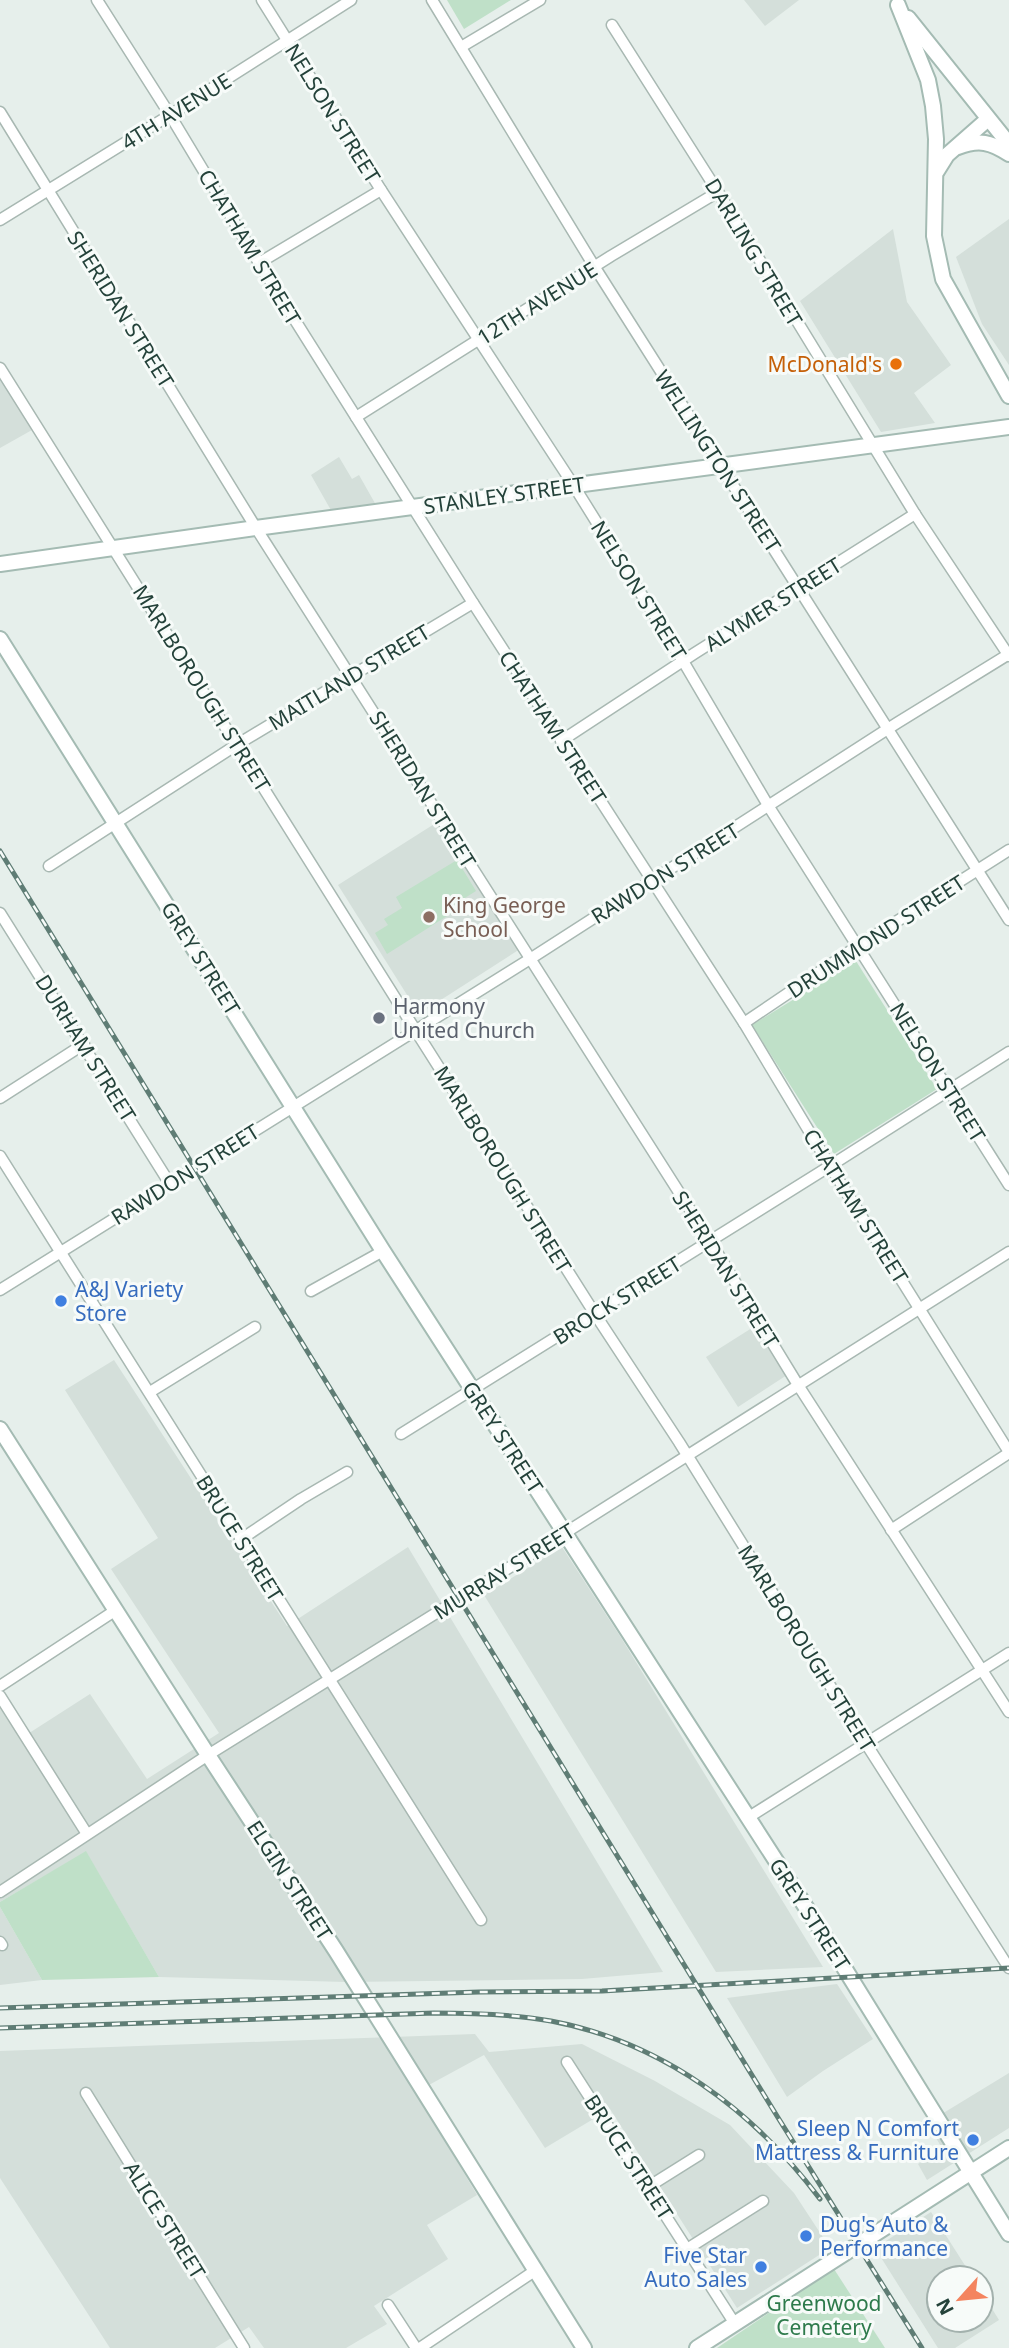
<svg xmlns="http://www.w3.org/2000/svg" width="1009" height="2348" font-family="'Noto Sans',sans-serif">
<rect width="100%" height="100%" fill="#e6efeb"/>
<g fill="#d4dfda">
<path d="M744,0h55l-34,26z"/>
<path d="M1009,219v146l-27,-41 -26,-67z"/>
<path d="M893,229l14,73 44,63 -37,28 21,30 -54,9 -81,-131z"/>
<path d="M0,378l32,52 -32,18z"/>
<path d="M339,457l13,22 7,-4 17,30 -44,7 -21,-37z"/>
<path d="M439,821l81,128 -101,65 -81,-129z"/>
<path d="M755,1326l32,49 -49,32 -32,-50z"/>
<path d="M114,1360l173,266 121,-79 255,425 -81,7 -236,3 -187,-5 -73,-125 -86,50v-202l23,37 67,-43 57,85 72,-46 -108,-164 47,-31 -93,-148z"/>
<path d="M562,1547l58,89 203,331 -107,5 -232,-377z"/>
<path d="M0,1907l42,73 -42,5z"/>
<path d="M837,1984l36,55 -50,32 -36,26 -60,-99z"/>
<path d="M475,2034l14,18 93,-8 73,37 75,44 64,68 36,55 -93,60 -127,-199 -65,39 -61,-93 -68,37 61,103 -50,30 21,34 -74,47 13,18 -41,24h-82l-15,-21 -34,21h-105l-110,-170v-127z"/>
<path d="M1009,2073v55l-82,52 -9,-16 24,-16 -15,-25z"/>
<path d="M931,2212l42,66h-34v42h42v-29l18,29 -44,28h-17l-63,-100z"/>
</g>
<g fill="#bfe0c8">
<path d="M447,0h64l-47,29z"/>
<path d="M457,860l19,31 -24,15 3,5 -68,43 -12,-21 13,-8 -4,-6 18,-11 -6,-11z"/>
<path d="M856,961l81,128 -103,65 -82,-129z"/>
<path d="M86,1851l73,126 -117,3 -42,-73v-5z"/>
<path d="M834,2269l51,79h-168z"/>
</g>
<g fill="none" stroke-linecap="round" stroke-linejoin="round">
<g stroke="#a8b8b2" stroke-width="13">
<g id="street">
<path d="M97,0l73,115 89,148 214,340 271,420 86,143 179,286"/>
<path d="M262,0l119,190 193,296 109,175 86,146 240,378"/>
<path d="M432,0l162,266 415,654"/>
<path d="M612,25l106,167 197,322 94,142"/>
<path d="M461,47l79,-47"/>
<path d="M0,112l256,416 454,713 88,144 211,327"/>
<path d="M0,220l170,-105 181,-115"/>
<path d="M259,263l122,-73"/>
<path d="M0,368l421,671 174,275 84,128 186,300 144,226"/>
<path d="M356,417l255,-161 107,-64"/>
<path d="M561,741l134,-88 220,-139"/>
<path d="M49,866l189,-122 235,-141"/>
<path d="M0,913l170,271"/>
<path d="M744,1023l114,-77 151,-96"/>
<path d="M0,1098l84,-54"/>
<path d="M0,1156l481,764"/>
<path d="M0,1290l530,-331 367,-236 112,-69"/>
<path d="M311,1291l72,-40"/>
<path d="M150,1392l105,-65"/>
<path d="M401,1434l429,-268 179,-114"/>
<path d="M891,1530l118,-77"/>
<path d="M240,1540l61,-41 46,-27"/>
<path d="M0,1686l116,-76"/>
<path d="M0,1696l87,138"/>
<path d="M749,1817l260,-164"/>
<path d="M0,1892l208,-137 357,-222 444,-281"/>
<path d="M0,1942l2,3"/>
<path d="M567,2062l168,262"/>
<path d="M86,2093l158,255"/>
<path d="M648,2187l51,-32"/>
<path d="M687,2249l76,-48"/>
<path d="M388,2305l28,43"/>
<path d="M420,2348l116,-78"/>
</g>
</g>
<g stroke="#a4bbb3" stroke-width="18">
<g id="secondary">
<path d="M898,5l30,75 5,26 3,33 -2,97 9,43 66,117"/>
<path d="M908,18l101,126"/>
<path d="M958,147c21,-8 33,-5 51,7"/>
<path d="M937,171l10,-16 41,-36"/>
<path d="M0,564l256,-36 753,-101"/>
<path d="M0,639l383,612 444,689 182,294"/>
<path d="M0,1429l208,326 128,196 248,397"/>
<path d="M697,2348l312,-200"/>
</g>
</g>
<use href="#street" stroke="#fff" stroke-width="10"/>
<use href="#secondary" stroke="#fff" stroke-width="14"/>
<g stroke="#5f7d75" stroke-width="5">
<g id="rail">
<path d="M0,851l777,1265 145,232"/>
<path d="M0,2008l479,-16 123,-1 407,-23"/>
<path d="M0,2028l434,-15c39,0 78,1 117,8 111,21 202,89 269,178"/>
</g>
</g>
<use href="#rail" stroke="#f7fbf9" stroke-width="2.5" stroke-dasharray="8" stroke-linecap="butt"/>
</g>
<circle fill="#e8710a" stroke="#f7fbf9" stroke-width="2.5" cx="896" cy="364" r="7"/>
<circle fill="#8d6e63" stroke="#f7fbf9" stroke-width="2.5" cx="429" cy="917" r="7"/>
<circle fill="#6b7280" stroke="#f7fbf9" stroke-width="2.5" cx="379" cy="1018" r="7"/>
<g fill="#3f7fe0" stroke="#f7fbf9" stroke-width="2.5">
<circle cx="61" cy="1301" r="7"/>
<circle cx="973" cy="2140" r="7"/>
<circle cx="806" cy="2236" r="7"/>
<circle cx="761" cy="2267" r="7"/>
</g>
<g text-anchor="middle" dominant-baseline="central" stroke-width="6" stroke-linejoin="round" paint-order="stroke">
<g font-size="21" fill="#24423a" stroke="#f7fbf9">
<text transform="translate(176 111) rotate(-32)">4TH AVENUE</text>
<text transform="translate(333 113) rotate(58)">NELSON STREET</text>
<text transform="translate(250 247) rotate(59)">CHATHAM STREET</text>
<text transform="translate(754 252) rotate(59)">DARLING STREET</text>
<text transform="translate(537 303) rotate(-32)">12TH AVENUE</text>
<text transform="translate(121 309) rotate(58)">SHERIDAN STREET</text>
<text transform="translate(718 461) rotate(57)">WELLINGTON STREET</text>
<text transform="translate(504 495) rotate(-8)">STANLEY STREET</text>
<text transform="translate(639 590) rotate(58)">NELSON STREET</text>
<text transform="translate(773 604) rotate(-32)">ALYMER STREET</text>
<text transform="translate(349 677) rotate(-31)">MAITLAND STREET</text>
<text transform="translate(202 688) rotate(58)">MARLBOROUGH STREET</text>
<text transform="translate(553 727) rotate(57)">CHATHAM STREET</text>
<text transform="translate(423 789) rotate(58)">SHERIDAN STREET</text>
<text transform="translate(665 873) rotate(-32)">RAWDON STREET</text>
<text transform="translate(876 936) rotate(-33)">DRUMMOND STREET</text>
<text transform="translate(201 958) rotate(58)">GREY STREET</text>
<text transform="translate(86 1048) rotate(58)">DURHAM STREET</text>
<text transform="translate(938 1072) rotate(58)">NELSON STREET</text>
<text transform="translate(503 1169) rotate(58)">MARLBOROUGH STREET</text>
<text transform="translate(185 1174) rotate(-32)">RAWDON STREET</text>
<text transform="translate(856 1206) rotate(58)">CHATHAM STREET</text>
<text transform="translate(726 1269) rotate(58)">SHERIDAN STREET</text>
<text transform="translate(617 1300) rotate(-32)">BROCK STREET</text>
<text transform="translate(503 1437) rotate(57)">GREY STREET</text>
<text transform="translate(240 1538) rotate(58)">BRUCE STREET</text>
<text transform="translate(504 1571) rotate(-32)">MURRAY STREET</text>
<text transform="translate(807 1648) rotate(58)">MARLBOROUGH STREET</text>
<text transform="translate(290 1880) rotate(57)">ELGIN STREET</text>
<text transform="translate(810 1914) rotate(57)">GREY STREET</text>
<text transform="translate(629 2157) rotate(57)">BRUCE STREET</text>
<text transform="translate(165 2220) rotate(58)">ALICE STREET</text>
</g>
<g font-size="21" fill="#c56008" stroke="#f7fbf9" text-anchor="end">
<text x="882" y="364">McDonald's</text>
</g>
<g font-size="21" fill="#785e54" stroke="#f7fbf9" text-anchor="start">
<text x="443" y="905">King George<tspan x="443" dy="24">School</tspan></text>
</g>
<g font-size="21" fill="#5b616d" stroke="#f7fbf9" text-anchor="start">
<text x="393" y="1006">Harmony<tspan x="393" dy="24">United Church</tspan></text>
</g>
<g font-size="21" fill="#366cbe" stroke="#f7fbf9" text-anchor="start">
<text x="75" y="1289">A&amp;J Variety<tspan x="75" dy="24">Store</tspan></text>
<text x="959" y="2128" text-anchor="end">Sleep N Comfort<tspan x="959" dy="24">Mattress &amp; Furniture</tspan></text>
<text x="820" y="2224">Dug's Auto &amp;<tspan x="820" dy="24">Performance</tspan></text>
<text x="747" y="2255" text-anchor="end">Five Star<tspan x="747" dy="24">Auto Sales</tspan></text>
</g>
<g font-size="21" fill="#2d7a4b" stroke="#f7fbf9">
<text x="824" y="2303">Greenwood<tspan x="824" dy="24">Cemetery</tspan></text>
</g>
</g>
<g transform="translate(960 2299) rotate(243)"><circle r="33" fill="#f7fbf9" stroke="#a3b1ad" stroke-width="2"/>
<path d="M0-5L12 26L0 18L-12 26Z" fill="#f4845f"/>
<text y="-10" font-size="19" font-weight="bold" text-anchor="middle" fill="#24423a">N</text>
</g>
</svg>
